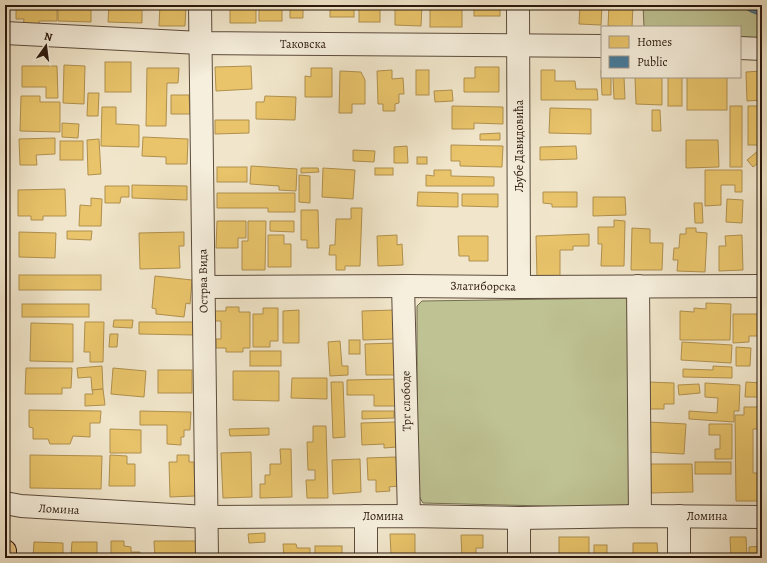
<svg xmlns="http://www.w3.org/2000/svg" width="767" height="563" font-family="Alegreya,serif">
<rect width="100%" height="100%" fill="#f1e6cb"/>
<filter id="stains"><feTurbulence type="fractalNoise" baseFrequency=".005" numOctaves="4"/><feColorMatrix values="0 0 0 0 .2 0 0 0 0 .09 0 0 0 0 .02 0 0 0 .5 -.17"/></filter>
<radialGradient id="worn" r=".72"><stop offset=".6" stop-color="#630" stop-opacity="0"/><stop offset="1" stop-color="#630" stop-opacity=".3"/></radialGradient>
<g fill="#bfc394" stroke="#746e50">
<path d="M643,5h119v44l-22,-1v-21h-96z"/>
<path d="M626,298l6,8 2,192 -10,10 -201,-5 -6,-10v-187l5,-5z"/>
</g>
<g fill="#e9c46a" stroke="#b0904e">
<path d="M16,5h41v16h-18v5h-16l1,-7h-8z"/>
<path d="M58,5h33v17l-33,-1z"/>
<path d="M109,5h33v18l-34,-1z"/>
<path d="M160,5h26l-1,21h-26z"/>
<path d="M235,5h21v18h-26v-15h5z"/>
<rect x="259" y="5" width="23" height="16"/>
<path d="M290,5h19v2h-6v11h-13z"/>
<rect x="330" y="5" width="24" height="12"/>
<rect x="359" y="5" width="21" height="17"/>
<path d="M395,5h27l-1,21 -26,-1z"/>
<rect x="430" y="5" width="32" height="22"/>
<rect x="474" y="5" width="26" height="11"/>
<path d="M542,5h19v2l-19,-1z"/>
<path d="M580,5h22l-1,20 -22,-1z"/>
<path d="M609,5h24l-1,22 -24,-1z"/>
<rect x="105" y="62" width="26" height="30"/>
<path d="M64,65l21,1 -1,38 -21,-1z"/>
<path d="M22,66h35l1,32h-12v-11h-24z"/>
<path d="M251,66l1,23 -36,2 -1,-24z"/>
<path d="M475,67h24v25h-35v-14h11z"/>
<path d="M147,68h32l-1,15h-11l-1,43h-20z"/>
<path d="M311,68h21v29h-27v-21l6,1z"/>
<path d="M392,70v9l11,-1 1,16h-5v9l-4,1v7h-12v-7h-5l-1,-33z"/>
<rect x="416" y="70" width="13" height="25"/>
<path d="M541,70h14v11h20l1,8h21l1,11h-57z"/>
<path d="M601,70h1v7h9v18h-9z"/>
<path d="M340,71l21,1 4,8v24h-13v9h-13z"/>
<path d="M762,71v29l-15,1 -1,-29z"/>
<path d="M613,77h11l1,22h-11z"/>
<path d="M635,77h27v28l-26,-1z"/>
<rect x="668" y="77" width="14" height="29"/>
<rect x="687" y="77" width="40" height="33"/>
<path d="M452,90l1,11 -18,1 -1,-11z"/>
<path d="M88,93h11l-1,23h-11z"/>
<path d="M171,95h18l1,19h-19z"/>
<path d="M21,96h19v6h20v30l-40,-1z"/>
<path d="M265,96l31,1 -1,23 -39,-1v-17h8z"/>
<path d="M452,106l51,1v17l-29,-1v6h-22z"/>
<rect x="730" y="106" width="12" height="61"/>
<rect x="748" y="106" width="14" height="39"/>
<path d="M102,107h14v17l23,1v22l-38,-1z"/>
<path d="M550,108l41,1v25l-42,-1z"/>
<path d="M652,110h8l1,21h-9z"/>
<path d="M215,120h34v13l-34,1z"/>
<path d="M62,123l17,1 -1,14 -16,-1z"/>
<path d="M500,133v7h-20v-6z"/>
<path d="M143,137l45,2 -1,25h-21v-7l-24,-1z"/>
<path d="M55,138v16l-19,1 1,10h-17l-1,-26z"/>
<path d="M99,139l2,35 -13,1 -1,-35z"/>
<path d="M686,140h32l1,27 -33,1z"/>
<rect x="60" y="141" width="23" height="19"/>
<path d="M451,145l52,1 -1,21 -42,-1v-5h-9z"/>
<path d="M407,146l1,17h-14v-16z"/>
<path d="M576,146l1,13 -37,1v-13z"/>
<path d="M353,150l22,1 -1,11 -21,-1z"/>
<path d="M759,150l3,4v6l-9,7 -6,-7z"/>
<rect x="417" y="157" width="10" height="7"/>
<path d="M251,166l46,3 -1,22 -17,-1v-4l-29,-2z"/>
<rect x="217" y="167" width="30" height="15"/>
<path d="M301,168h17l1,4 -18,1z"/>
<path d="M323,168l32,2 -2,29 -31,-2z"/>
<rect x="375" y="168" width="18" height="7"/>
<path d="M434,170h17v6l43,1v9h-68v-11l8,1z"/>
<path d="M705,170h37v22h-7v-7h-14v20l-16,1z"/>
<path d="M299,175l11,1v27l-11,-1z"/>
<path d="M132,185l55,1v14l-55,-2z"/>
<path d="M105,186h24v11h-8l-1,6h-15z"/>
<path d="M65,189l1,27h-23v4h-12v-4h-13v-26z"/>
<path d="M418,192l40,1v14l-41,-1z"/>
<path d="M543,192h34v15h-25v-3l-9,-1z"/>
<path d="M217,193h78v19h-27v-4h-51z"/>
<path d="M462,194h36v13l-36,-1z"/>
<path d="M593,197h32l1,18 -33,1z"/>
<path d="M91,198l11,1 -1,27h-22l1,-21 11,1z"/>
<path d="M727,199l16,1 -1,23 -16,-1z"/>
<path d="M694,203h8l1,20h-8z"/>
<path d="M351,208h11l-2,58h-15v4h-9v-15h-7l1,-10h5l1,-26h15z"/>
<path d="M301,210h17l1,38h-12v-8h-6z"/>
<path d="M614,220l11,1 -1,45h-23l1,-22h-4v-17h16z"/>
<path d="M217,221h29v17h-8v10h-22z"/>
<path d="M248,221h18l-1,49h-23v-29h6z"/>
<path d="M270,221h24v11l-24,-1z"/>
<path d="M632,228l18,1v14h13l-1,27h-31z"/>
<path d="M686,228h10v4l11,1 -2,39 -28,-1 1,-11h-5l1,-12h5l1,-14h6z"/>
<path d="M67,231h25l-1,9 -24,-1z"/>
<path d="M19,232l37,1 -1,25 -36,-1z"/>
<path d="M184,232v14h-5l1,22 -40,1 -1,-36z"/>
<path d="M589,234v12h-16v4h-13v26l-23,1 -1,-41z"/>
<path d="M268,235h16v9h7v23h-23z"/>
<path d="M397,235v10l5,-1 1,21 -25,1 -1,-30z"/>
<path d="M742,235l1,35 -24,1v-25h7l-1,-10z"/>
<path d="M458,236h30v25h-19v-5h-10z"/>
<rect x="19" y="275" width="82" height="15"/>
<path d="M155,276l37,4 -2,24 -4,-1 -2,14 -28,-3v-5l-4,-1z"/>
<path d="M706,303l25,1 -1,36h-50v-29l14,1v-4l12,1z"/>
<rect x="22" y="304" width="67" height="13"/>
<path d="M226,307h13v5h11v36h-7v4h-17v-4h-10v-9h5v-18h-6v-10h11z"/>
<path d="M263,308h15v33h-8v6h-17v-33h10z"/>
<path d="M299,310v33h-16v-32z"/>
<path d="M394,310l1,29 -32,1 -1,-29z"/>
<path d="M733,314h26v22h-10v6l-16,1z"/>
<path d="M114,320h19l-1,8 -19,-1z"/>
<path d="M85,322h19l-1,40h-13v-10h-6z"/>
<path d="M139,322h54v13l-54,-1z"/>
<path d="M31,323l42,1v38l-43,-1z"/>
<path d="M110,334h8l-1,13h-8z"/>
<rect x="349" y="340" width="11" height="14"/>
<path d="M340,341l2,25h6v9l-18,1 -2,-34z"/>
<path d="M682,342l50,3 -1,18 -50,-3z"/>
<path d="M397,343v32h-31l-1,-31z"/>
<path d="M736,347l15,1 -1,18h-14z"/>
<rect x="250" y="351" width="31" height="15"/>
<path d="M102,366l1,23 -11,1 -1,-13 -13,1 -1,-10z"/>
<path d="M713,366l19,1v11l-49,-1v-8l30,1z"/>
<path d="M26,368h46l-1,20h-9v6h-37z"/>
<path d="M113,368l33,3 -2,26 -33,-3z"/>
<rect x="158" y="370" width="34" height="23"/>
<path d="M233,371h46v30l-46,-1z"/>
<path d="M292,378h35v21l-36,-1z"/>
<path d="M397,379v27h-23v-11h-27v-15z"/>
<path d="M331,382h12l2,55 -12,1z"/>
<path d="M648,382l26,1v21h-10v5h-17z"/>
<path d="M746,382l16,1v14h-17z"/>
<path d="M705,383l35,2 -1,26h-5v11l-45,-3v-8l28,2 1,-15 -13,-1z"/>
<path d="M699,384l1,9 -21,2 -1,-10z"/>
<path d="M103,389l2,16 -20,1v-12h8l-1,-4z"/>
<path d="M744,407h16v22h-7v44h9v28h-26l-1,-86h9z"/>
<path d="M29,410l72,1 -1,12h-10v14l-17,-1 -3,8h-20l-2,-5h-15v-11l-4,-1z"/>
<path d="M140,411l51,1 -1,18h-6v7h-3v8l-14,-1v-19h-27z"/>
<path d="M362,411h32v7l-32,1z"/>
<path d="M396,422l1,25 -13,1v-4l-22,1 -1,-22z"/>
<path d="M648,422l38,2 -2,30 -38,-2z"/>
<path d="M709,424h23v35h-17v-10h5v-14h-11z"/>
<path d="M313,426h13l2,72h-21l-1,-18h9v-10h-7l-1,-28h6z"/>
<path d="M269,428v7l-39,1 -1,-7z"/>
<path d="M110,429l31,1v23h-31z"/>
<path d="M280,449h11l1,48 -32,1v-14h5v-9h5v-11h11z"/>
<path d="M251,452l1,45 -29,1 -2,-45z"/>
<path d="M30,455l72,1 -1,33 -71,-1z"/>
<path d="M110,455l17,1v8h8v22h-26z"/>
<path d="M177,455h12v7h5l1,34 -25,1 -1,-35h8z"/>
<path d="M396,457l2,29 -9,1 1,4 -14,1v-12h-8l-1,-22z"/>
<path d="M360,459l1,33 -28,2 -1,-34z"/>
<rect x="695" y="462" width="36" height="12"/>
<path d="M649,464h43l1,28 -44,1z"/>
<path d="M265,533v9l-16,1 -1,-9z"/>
<path d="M390,534h25v24h-19v-3l-5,-1z"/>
<path d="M461,535h22v13h-7v10h-14z"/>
<rect x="559" y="537" width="30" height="21"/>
<path d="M730,537h16l1,21h-20h4z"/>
<path d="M111,541h13v5l7,1v5h9v6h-29z"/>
<path d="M154,541h43v17h-42z"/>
<path d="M34,542l29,1v15h-30z"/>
<path d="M72,542h25v16h-31v-4l5,1z"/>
<path d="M633,543h24l1,13h-7v2h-18z"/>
<path d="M283,544h13l1,4h13v10h-26z"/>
<rect x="594" y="545" width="13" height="13"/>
<rect x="315" y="546" width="27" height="12"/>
<path d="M762,546v12h-13v-11z"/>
<path d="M266,554v4h-34v-2z"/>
</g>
<path fill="#457b9d" stroke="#3d5d72" d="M739,5h23v11l-11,-4z"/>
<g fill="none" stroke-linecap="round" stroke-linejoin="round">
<g stroke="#5c4c3c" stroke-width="24">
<g id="minor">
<path d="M200,5l7,553"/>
<path d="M518,5l1,282"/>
<path d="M5,33l195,10 402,3"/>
<path d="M740,48l22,1"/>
<path d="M403,286l6,230"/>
<path d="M638,286l2,230"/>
<path d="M204,287l203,-1 112,1 243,-1"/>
<path d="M5,503l16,3 185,11 203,-1 110,2 121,-2 122,1"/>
<path d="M366,516v42"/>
<path d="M679,516v42"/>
<path d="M519,518v40"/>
</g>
</g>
<g stroke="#2a180d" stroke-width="24">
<path id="major" d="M5,551v7"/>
</g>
<use href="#minor" stroke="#f6efdd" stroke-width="22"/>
<use href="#major" stroke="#e8c386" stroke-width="22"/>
</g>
<g text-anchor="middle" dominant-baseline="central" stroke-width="4" stroke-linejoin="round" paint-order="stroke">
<g font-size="12" fill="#2a180d" stroke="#f6efdd">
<text x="303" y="44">Таковска</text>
<text transform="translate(519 146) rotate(-90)">Љубе Давидовића</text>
<text transform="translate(203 281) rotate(-91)">Острва Вида</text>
<text transform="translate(483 286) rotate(1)">Златиборска</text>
<text transform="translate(406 401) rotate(-91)">Трг слободе</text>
<text transform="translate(59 509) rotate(3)">Ломина</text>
<text x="383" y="516">Ломина</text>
<text x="707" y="516">Ломина</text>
</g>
</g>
<rect width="767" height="563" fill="none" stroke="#f1e6cb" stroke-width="20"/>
<rect x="6" y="6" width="755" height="551" fill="none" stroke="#2a180d" stroke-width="2"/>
<rect x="10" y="10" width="747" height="543" fill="none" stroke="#2a180d"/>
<rect x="601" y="26" width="140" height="52" fill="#f6efdd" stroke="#a4998a"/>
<rect x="609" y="36" width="20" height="12" fill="#e9c46a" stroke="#a4998a"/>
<text x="637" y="46" font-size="12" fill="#2a180d">Homes</text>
<rect x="609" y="56" width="20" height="12" fill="#457b9d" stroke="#a4998a"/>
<text x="637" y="66" font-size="12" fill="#2a180d">Public</text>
<g transform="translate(46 46) rotate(14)" stroke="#f6efdd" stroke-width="3" paint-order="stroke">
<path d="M0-3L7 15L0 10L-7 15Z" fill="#2a180d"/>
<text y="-6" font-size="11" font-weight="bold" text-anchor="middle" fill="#2a180d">N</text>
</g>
<rect width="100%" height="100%" filter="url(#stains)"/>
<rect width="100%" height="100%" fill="url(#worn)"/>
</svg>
